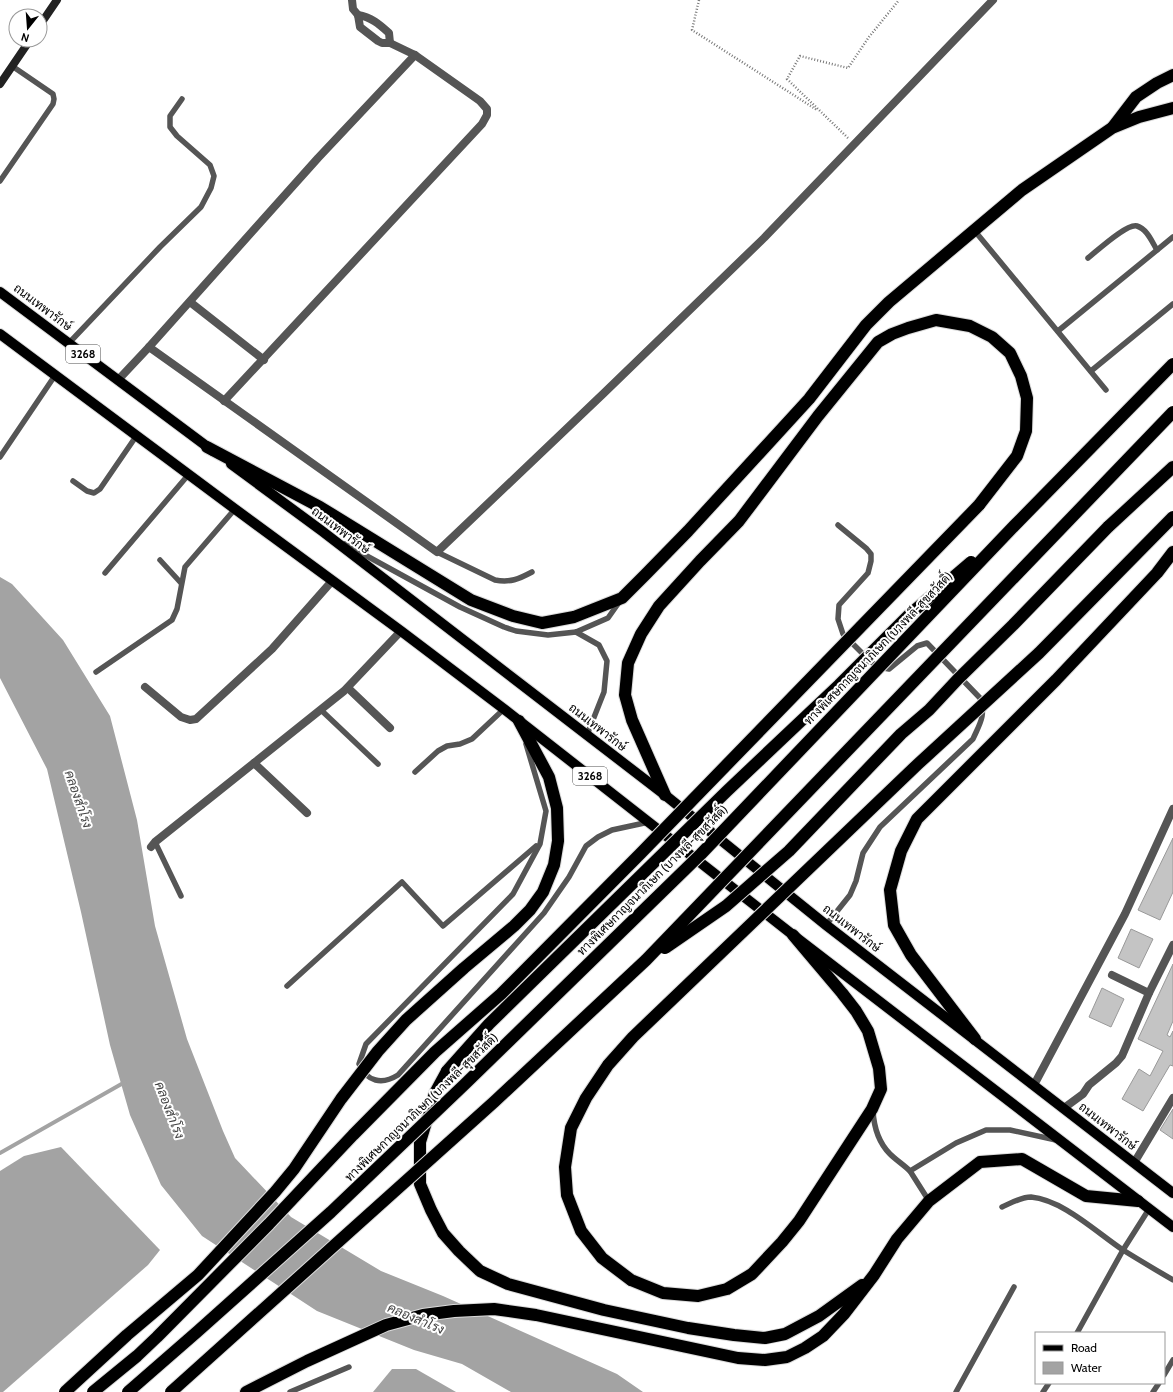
<svg xmlns="http://www.w3.org/2000/svg" width="1173" height="1392" font-family="Cabin,Sarabun,sans-serif">
<rect width="100%" height="100%" fill="#fff"/>
<g fill="#a3a3a3">
<path d="M0,577l12,7 51,56 47,76 27,104 18,106 32,113 36,92 12,27 56,59 90,54 62,25 174,78 26,18h-132l-49,-28 -48,-14 -97,-39 -115,-75 -41,-51 -31,-70 -20,-70 -29,-133 -34,-143 -47,-91z"/>
<path d="M61,1147l99,103 -12,15 -145,127h-3v-221l24,-15z"/>
<path d="M392,1369h24l40,23h-83z"/>
</g>
<g fill="none" stroke-linecap="round" stroke-linejoin="round">
<path stroke="#a3a3a3" stroke-width="4" d="M0,1153l125,-71"/>
</g>
<g fill="#c4c4c4" stroke="#999">
<path d="M1173,838v54l-13,28 -22,-10z"/>
<path d="M1131,929l22,10 -14,29 -21,-10z"/>
<path d="M1173,964v57l-6,14 3,2 3,-6v35l-3,-1 -27,46 -21,-12 17,-30 11,7 13,-25 -25,-12z"/>
<path d="M1102,988l22,11 -13,28 -22,-10z"/>
<path d="M1173,1109v30l-13,-9z"/>
</g>
<g fill="none" stroke-linecap="round" stroke-linejoin="round">
<g stroke="#dbdbdb" stroke-width="12">
<g id="primary">
<path d="M0,292l213,159"/>
<path d="M0,334l235,175 166,122 103,78 289,226 380,292"/>
<path d="M231,464l91,67 265,204 78,60 161,130 347,268"/>
</g>
</g>
<g stroke="#dbdbdb" stroke-width="14">
<g id="highway">
<path d="M1113,127l23,-30 21,-14 16,-8"/>
<path d="M207,447l113,60 151,93 42,16 29,7 32,-6 48,-19 23,-23 43,-44 121,-132 57,-74 23,-23 133,-112 90,-62 27,-11 34,-9"/>
<path d="M1108,527l65,-60"/>
<path d="M519,721l30,56 8,31 1,33"/>
<path d="M665,795l-33,-75 -7,-25 3,-32 13,-29 18,-28 41,-45 39,-40 79,-105 60,-74 14,-8 16,-6 28,-8 34,6 22,11 18,16 11,23 6,22 -1,33 -9,25 -38,49"/>
<path d="M975,1039l-64,-84 -17,-30 -4,-35 11,-39 16,-32 139,-139 101,-107 16,-21"/>
<path d="M447,1071l-12,22 -15,49v42l11,26 12,23 16,18 21,20 28,13 96,26 84,18 46,7 31,3 20,-4 34,-18 43,-31"/>
<path d="M631,1280l32,13 35,3 29,-7 25,-15 30,-32 17,-21 73,-112 9,-20 -2,-21 -11,-37 -12,-20 -14,-18 -49,-58"/>
<path d="M246,1392l61,-31 79,-36 37,-10 31,-4 40,-2 42,6 202,43 27,2 22,-3 18,-9 18,-12 21,-22 30,-39 23,-36 32,-38 51,-39 42,-3 64,37 52,5"/>
</g>
</g>
<g stroke="#777" stroke-width="2.5" stroke-dasharray="1 2" stroke-linecap="butt">
<path d="M699,0l-7,30 125,80"/>
<path d="M848,138l-61,-59 13,-23 48,12 21,-31 30,-37"/>
</g>
<g stroke="#555" stroke-width="5.5">
<path d="M0,181l53,-77 1,-5 -1,-5 -41,-28"/>
<path d="M974,230l132,160"/>
<path d="M1088,258c9,-7 39,-35 49,-32 10,3 15,16 20,24"/>
<path d="M1058,331l115,-94"/>
<path d="M69,343l91,-96 41,-40 10,-19 3,-12 -4,-11 -33,-29 -7,-9v-11l12,-17"/>
<path d="M1091,371l82,-67"/>
<path d="M0,457l56,-83"/>
<path d="M73,481l14,10 7,2 6,-4 37,-54"/>
<path d="M345,544l115,63 44,20 12,4 32,4 28,-3 32,-14 12,-17"/>
<path d="M437,552l58,28c15,3 24,-1 37,-8"/>
<path d="M160,560l21,23"/>
<path d="M105,573l84,-99"/>
<path d="M576,632l23,13 8,16 -3,31 -17,43"/>
<path d="M96,672l76,-52 5,-11 8,-42 50,-58"/>
<path d="M321,710l57,54"/>
<path d="M526,744l20,67 -6,33 -27,50 -147,150 -7,20c8,18 23,21 39,11l146,-162 25,-36 17,-31 12,-9 14,-7 37,-8"/>
<path d="M415,772l23,-21 9,-5 13,-2 12,-5 32,-30"/>
<path d="M155,842l26,54"/>
<path d="M826,925l24,-30 6,-14 7,-28 17,-26 93,-88c7,-16 13,-23 7,-41l-53,-55 -10,3 -28,23 -11,-2 -8,-6 -27,-27 -5,-15 1,-14 29,-32 3,-12v-7l-5,-6 -28,-23"/>
<path d="M287,986l115,-104 41,44 93,-80"/>
<path d="M873,1111c1,17 5,31 17,43 6,6 14,11 20,17"/>
<path d="M929,1201l-19,-30 46,-28 30,-13h24l46,10"/>
<path d="M1002,1207c9,-4 19,-10 29,-10 32,3 65,35 92,53 16,10 33,20 50,30"/>
<path d="M1077,1333l46,-83 26,-41"/>
<path d="M1164,1375l9,-15"/>
<path d="M290,1392l59,-25"/>
<path d="M956,1392l58,-105"/>
<path d="M1043,1392l6,-9"/>
<path d="M1153,1392l6,-9"/>
</g>
<g stroke="#555" stroke-width="8">
<path d="M358,15c13,2 21,9 31,18l1,10"/>
<path d="M190,302l74,58"/>
<path d="M149,347l169,-189 97,-103"/>
<path d="M118,380l31,-33 288,205 167,-159 160,-155 229,-238"/>
<path d="M224,401l258,-277 5,-9v-6l-7,-8 -65,-46 -25,-12h-8l-4,-2 -18,-14 -2,-12 -5,-6 -1,-9"/>
<path d="M145,687l36,30 9,3 6,-1 76,-70 60,-68"/>
<path d="M348,688l42,40"/>
<path d="M254,763l53,50"/>
<path d="M151,847l4,-5 189,-151 57,-60"/>
<path d="M1112,975l37,18"/>
<path d="M1034,1085l91,-171 48,-105"/>
<path d="M1064,1108l19,-14 6,-9 27,-22 6,-7 27,-63 24,-48"/>
<path d="M1134,1163l39,-65"/>
</g>
<g stroke="#222" stroke-width="8">
<path d="M40,25l17,-25"/>
<path d="M0,84l30,-44"/>
</g>
<use href="#primary" stroke="#000" stroke-width="10"/>
<use href="#highway" stroke="#000" stroke-width="12"/>
<g stroke="#dbdbdb" stroke-width="14" stroke-linecap="butt">
<g id="highway-bridge">
<path d="M665,948l61,-42 63,-55 112,-117 28,-24 29,-31 55,-54 95,-98"/>
<path d="M447,1071l42,-47 238,-233 112,-106 70,-70 62,-53"/>
<path d="M631,1280l-29,-22 -21,-27 -14,-36 -2,-28 6,-39 15,-30 22,-33 25,-28 285,-273 121,-111 134,-136"/>
<path d="M65,1392l62,-57 71,-60 77,-83 19,-23 47,-70 37,-48 28,-31 58,-52 50,-42 16,-16 13,-18 11,-27 4,-24"/>
<path d="M93,1392l44,-36 20,-19 112,-113 84,-89 82,-83 66,-58 140,-141 338,-348"/>
<path d="M128,1392l70,-61 133,-119 134,-128 236,-230 314,-329 158,-161"/>
<path d="M171,1392l323,-290 152,-142 527,-548"/>
</g>
</g>
<use href="#highway-bridge" stroke="#000" stroke-width="12"/>
</g>
<g text-anchor="middle" dominant-baseline="central" stroke-width="4" stroke-linejoin="round" paint-order="stroke">
<g fill="#fff" stroke="#4c4c4c" stroke-width="1">
<rect x="66" y="345" width="34" height="18" rx="3"/>
<rect x="573" y="767" width="34" height="18" rx="3"/>
</g>
<g font-size="11" font-weight="bold" fill="#000">
<text x="83" y="354">3268</text>
<text x="590" y="776">3268</text>
</g>
<g font-size="12" fill="#000" stroke="#fff">
<text transform="translate(43 307) rotate(37)">ถนนเทพารักษ์</text>
<text transform="translate(341 530) rotate(37)">ถนนเทพารักษ์</text>
<text transform="translate(878 648) rotate(-46)">ทางพิเศษกาญจนาภิเษก (บางพลี-สุขสวัสดิ์)</text>
<text transform="translate(598 727) rotate(38)">ถนนเทพารักษ์</text>
<text transform="translate(652 880) rotate(-45)">ทางพิเศษกาญจนาภิเษก (บางพลี-สุขสวัสดิ์)</text>
<text transform="translate(852 928) rotate(38)">ถนนเทพารักษ์</text>
<text transform="translate(421 1107) rotate(-44)">ทางพิเศษกาญจนาภิเษก (บางพลี-สุขสวัสดิ์)</text>
<text transform="translate(1108 1126) rotate(38)">ถนนเทพารักษ์</text>
</g>
<g font-size="13" font-style="italic" fill="#444" stroke="#fff">
<text transform="translate(79 799) rotate(71)">คลองสำโรง</text>
<text transform="translate(170 1110) rotate(69)">คลองสำโรง</text>
<text transform="translate(416 1318) rotate(23)">คลองสำโรง</text>
</g>
</g>
<rect x="1035" y="1332" width="130" height="52" fill="#ffffff" stroke="#999999"/>
<rect x="1043" y="1345" width="20" height="6" fill="#000000" stroke="#999999"/>
<text x="1071" y="1352" font-size="12" fill="#000000">Road</text>
<rect x="1043" y="1362" width="20" height="12" fill="#a3a3a3" stroke="#999999"/>
<text x="1071" y="1372" font-size="12" fill="#000000">Water</text>
<g transform="translate(28 28) rotate(197)"><circle r="19" fill="#ffffff" stroke="#999999"/>
<path d="M0-3L7 15L0 10L-7 15Z" fill="#000000"/>
<text y="-6" font-size="11" font-weight="bold" text-anchor="middle" fill="#000000">N</text>
</g>
</svg>
